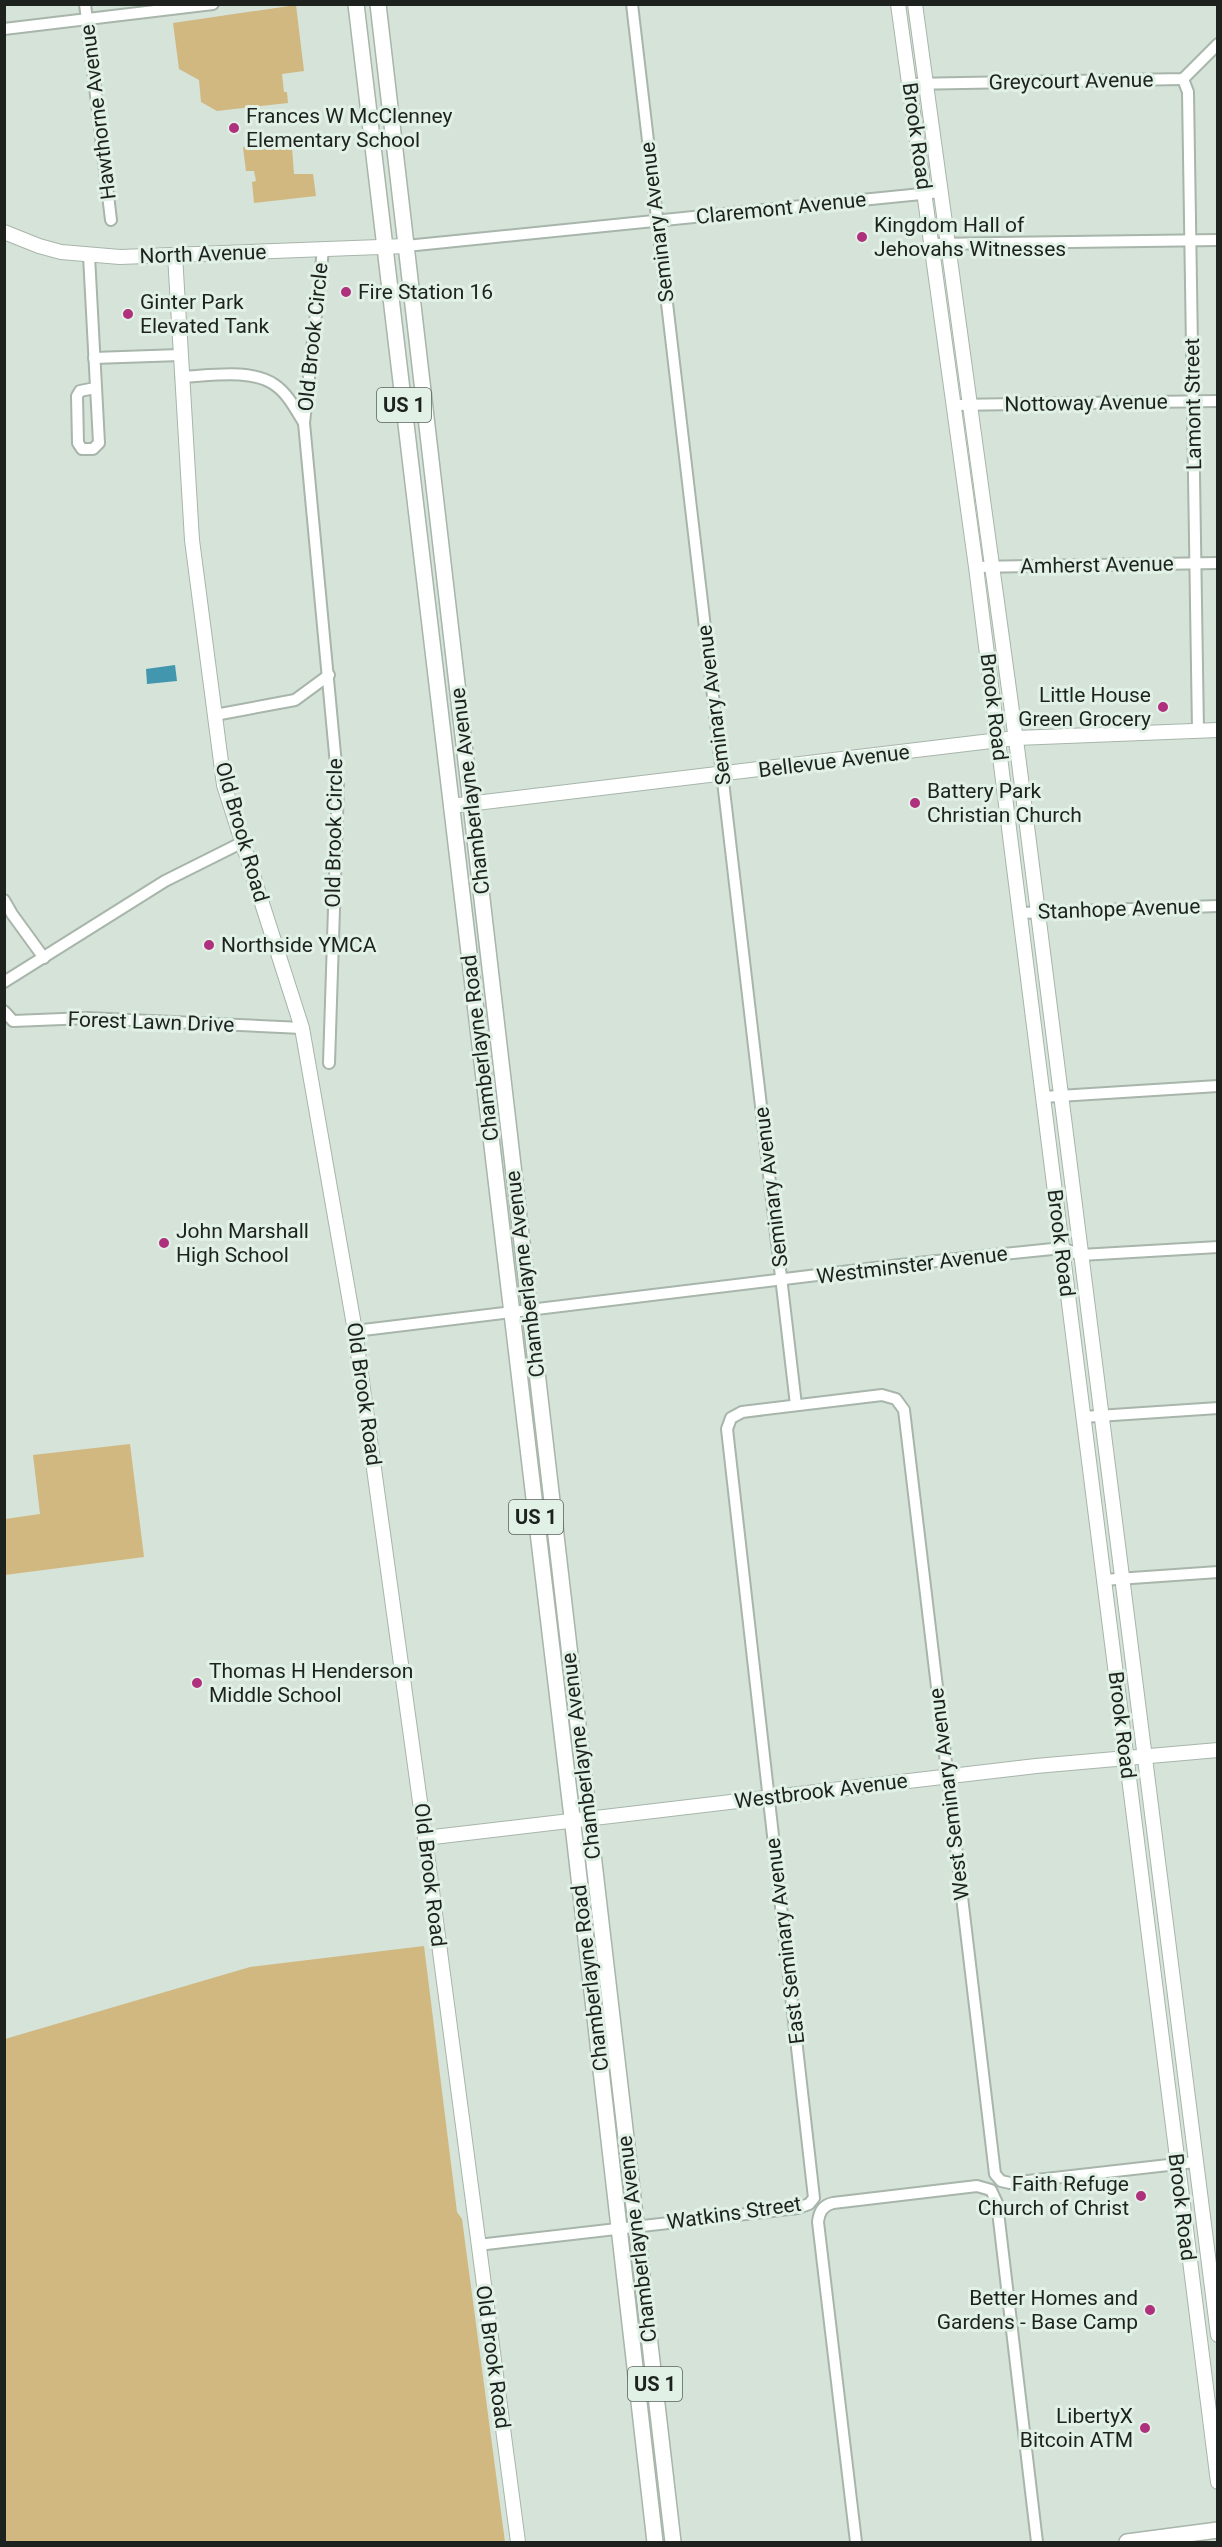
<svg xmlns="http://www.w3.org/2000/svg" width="1222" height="2547" font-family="Roboto,sans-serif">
<rect width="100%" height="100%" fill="#d5e3d9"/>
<g fill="#d1b880">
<path d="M296,5l8,66 -22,3 2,18h3l1,11 -71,8 -16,-9 -2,-22 -20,-11 -6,-46z"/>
<path d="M291,134l3,40h19l3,22 -62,7 -2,-21 4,-1 -2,-10h-8l-3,-24 42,-5v-7z"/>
<path d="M130,1444l14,113 -139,18v-56l35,-5 -7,-59z"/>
<path d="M424,1946l33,266 5,7 43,323h-500v-503l245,-72z"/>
</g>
<path fill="#4297af" d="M175,665l2,16 -30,3 -1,-15z"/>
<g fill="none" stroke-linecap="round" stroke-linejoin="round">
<g stroke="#a7b5aa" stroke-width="14">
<g id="street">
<path d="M85,4l26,216"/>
<path d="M632,4l164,1401"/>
<path d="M4,29l209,-25"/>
<path d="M1183,79l5,13 10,639"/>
<path d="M909,84l274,-5 35,-35"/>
<path d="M931,244l287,-4"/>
<path d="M406,246l535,-54"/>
<path d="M89,256l10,187 -6,6h-11l-4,-6 -1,-47 3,-5 15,-3"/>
<path d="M94,358l86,-3"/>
<path d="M181,377c28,-1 70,-9 94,8 13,9 21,25 29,38l34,363 -9,277"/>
<path d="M954,405l264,-4"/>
<path d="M304,423l19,-173"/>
<path d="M976,567l242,-4"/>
<path d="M215,715l80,-15 34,-25"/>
<path d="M4,900l8,14 32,44"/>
<path d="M1020,913l198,-7"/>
<path d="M4,982l161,-101 76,-38"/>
<path d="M4,1011l9,10 74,-3 215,10"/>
<path d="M1043,1097l175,-11"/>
<path d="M355,1331l553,-67 154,-16 19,7 137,-8"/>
<path d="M1083,1417l135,-9"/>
<path d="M1103,1580l115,-8"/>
<path d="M478,2245l320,-37 11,-4 5,-6 -87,-769 4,-11 11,-6 140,-17 14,4 8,11 91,764 6,7 9,2 185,-21"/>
<path d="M856,2542l-38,-320c1,-10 5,-17 15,-19l144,-17 14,4 6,13 40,339"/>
</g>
</g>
<g stroke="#a7b5aa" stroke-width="16">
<g id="secondary">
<path d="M898,4l78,563 242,1915"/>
<path d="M915,4l103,751 200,1580"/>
<path d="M4,232l35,14 22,6 59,5 286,-11"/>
<path d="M175,255l17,285 32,245 78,243 53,303 70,507 93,704"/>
<path d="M451,806l565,-68 202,-8"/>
<path d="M425,1838l611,-72 182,-16"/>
</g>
</g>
<g stroke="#a7b5aa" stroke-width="18">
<g id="primary">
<path d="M356,4l218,1830 81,708"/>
<path d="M378,4l295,2538"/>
<path d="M1127,2542l91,-12"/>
</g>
</g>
<use href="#street" stroke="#fff" stroke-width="10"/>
<use href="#secondary" stroke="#fff" stroke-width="14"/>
<use href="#primary" stroke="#fff" stroke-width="15"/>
</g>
<g fill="#af307d" stroke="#e2f1e6" stroke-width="2">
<circle cx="234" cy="128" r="6"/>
<circle cx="862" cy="237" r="6"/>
<circle cx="346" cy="292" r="6"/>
<circle cx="128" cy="314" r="6"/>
<circle cx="1163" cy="707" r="6"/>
<circle cx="915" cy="803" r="6"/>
<circle cx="209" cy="945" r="6"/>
<circle cx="164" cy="1243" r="6"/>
<circle cx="197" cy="1683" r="6"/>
<circle cx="1141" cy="2196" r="6"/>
<circle cx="1150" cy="2310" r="6"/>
<circle cx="1145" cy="2428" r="6"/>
</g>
<g text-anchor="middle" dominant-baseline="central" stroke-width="6" stroke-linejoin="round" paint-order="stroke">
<g fill="#e2f1e6" stroke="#58605a" stroke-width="1.5">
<rect x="377" y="388" width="54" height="34" rx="4.5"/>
<rect x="509" y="1500" width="54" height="34" rx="4.5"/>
<rect x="628" y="2367" width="54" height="34" rx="4.5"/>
</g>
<g font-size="20" font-weight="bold" fill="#1d221e">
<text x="404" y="405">US 1</text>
<text x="536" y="1517">US 1</text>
<text x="655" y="2384">US 1</text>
</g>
<g font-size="21" fill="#1d221e" stroke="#e2f1e6">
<text transform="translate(1071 81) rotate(-1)">Greycourt Avenue</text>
<text transform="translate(98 112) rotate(-97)">Hawthorne Avenue</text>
<text transform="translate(917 136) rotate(82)">Brook Road</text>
<text transform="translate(781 208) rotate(-6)">Claremont Avenue</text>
<text transform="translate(657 222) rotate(-97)">Seminary Avenue</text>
<text transform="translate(203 254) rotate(-2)">North Avenue</text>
<text transform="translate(313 337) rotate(-84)">Old Brook Circle</text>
<text transform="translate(1086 403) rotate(-1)">Nottoway Avenue</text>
<text transform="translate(1193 404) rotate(-91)">Lamont Street</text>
<text transform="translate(1097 565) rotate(-1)">Amherst Avenue</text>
<text transform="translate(714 705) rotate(-97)">Seminary Avenue</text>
<text transform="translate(994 707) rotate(83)">Brook Road</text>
<text transform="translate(834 761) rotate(-7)">Bellevue Avenue</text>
<text transform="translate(470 791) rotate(-97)">Chamberlayne Avenue</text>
<text transform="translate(242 832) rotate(74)">Old Brook Road</text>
<text transform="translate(334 833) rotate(-89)">Old Brook Circle</text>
<text transform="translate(1119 909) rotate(-2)">Stanhope Avenue</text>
<text transform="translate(151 1022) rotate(2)">Forest Lawn Drive</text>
<text transform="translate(480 1048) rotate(-97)">Chamberlayne Road</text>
<text transform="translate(771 1187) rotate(-97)">Seminary Avenue</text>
<text transform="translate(1061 1243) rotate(83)">Brook Road</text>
<text transform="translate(912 1265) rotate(-7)">Westminster Avenue</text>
<text transform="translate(525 1274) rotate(-97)">Chamberlayne Avenue</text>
<text transform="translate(364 1394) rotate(82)">Old Brook Road</text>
<text transform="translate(1122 1725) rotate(83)">Brook Road</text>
<text transform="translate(581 1756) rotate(-97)">Chamberlayne Avenue</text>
<text transform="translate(821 1791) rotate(-7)">Westbrook Avenue</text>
<text transform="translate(949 1794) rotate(-97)">West Seminary Avenue</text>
<text transform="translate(430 1875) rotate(83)">Old Brook Road</text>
<text transform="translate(785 1941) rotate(-97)">East Seminary Avenue</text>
<text transform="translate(590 1978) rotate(-97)">Chamberlayne Road</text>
<text transform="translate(1182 2207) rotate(83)">Brook Road</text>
<text transform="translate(734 2213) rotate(-8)">Watkins Street</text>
<text transform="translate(637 2239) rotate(-97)">Chamberlayne Avenue</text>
<text transform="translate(493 2357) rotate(82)">Old Brook Road</text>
</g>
<g font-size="21" fill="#1d221e" stroke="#e2f1e6" text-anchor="start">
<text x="246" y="116">Frances W McClenney<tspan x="246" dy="24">Elementary School</tspan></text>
<text x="874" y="225">Kingdom Hall of<tspan x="874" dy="24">Jehovahs Witnesses</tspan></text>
<text x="358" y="292">Fire Station 16</text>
<text x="140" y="302">Ginter Park<tspan x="140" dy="24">Elevated Tank</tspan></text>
<text x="1151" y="695" text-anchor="end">Little House<tspan x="1151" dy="24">Green Grocery</tspan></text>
<text x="927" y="791">Battery Park<tspan x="927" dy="24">Christian Church</tspan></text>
<text x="221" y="945">Northside YMCA</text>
<text x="176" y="1231">John Marshall<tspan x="176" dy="24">High School</tspan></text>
<text x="209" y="1671">Thomas H Henderson<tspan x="209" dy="24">Middle School</tspan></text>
<text x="1129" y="2184" text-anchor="end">Faith Refuge<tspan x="1129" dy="24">Church of Christ</tspan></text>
<text x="1138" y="2298" text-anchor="end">Better Homes and<tspan x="1138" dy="24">Gardens - Base Camp</tspan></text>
<text x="1133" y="2416" text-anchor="end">LibertyX<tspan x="1133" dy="24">Bitcoin ATM</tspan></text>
</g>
</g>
<rect width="1222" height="2547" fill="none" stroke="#1d221e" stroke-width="12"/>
</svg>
